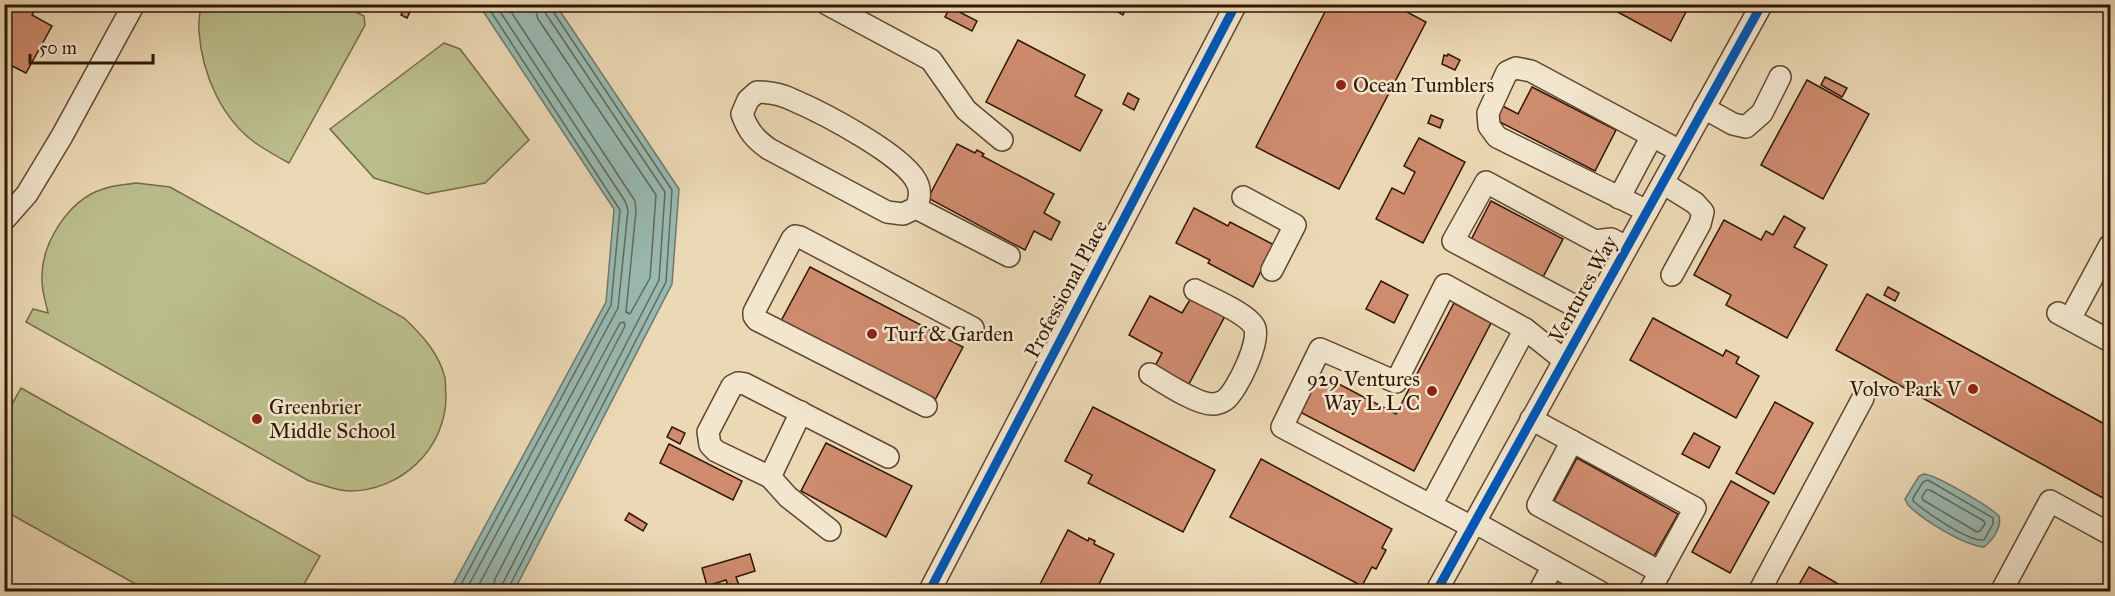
<svg xmlns="http://www.w3.org/2000/svg" width="2115" height="596" font-family="'IM FELL Great Primer',serif">
<rect width="100%" height="100%" fill="#ebd8b4"/>
<filter id="stains"><feTurbulence type="fractalNoise" baseFrequency=".00333" numOctaves="4"/><feColorMatrix values="0 0 0 0 .2 0 0 0 0 .09 0 0 0 0 .02 0 0 0 .5 -.17"/></filter>
<radialGradient id="worn" r=".72"><stop offset=".6" stop-color="#630" stop-opacity="0"/><stop offset="1" stop-color="#630" stop-opacity=".3"/></radialGradient>
<g fill="#babe8b" stroke="#766a48" stroke-width="1.5">
<path d="M201,4l141,1 22,11 1,9 -76,138c-11,-6 -22,-12 -32,-19 -35,-24 -55,-70 -58,-112 -1,-9 1,-19 2,-28z"/>
<path d="M444,43l16,6 69,91 -44,43 -58,11 -53,-16 -44,-49z"/>
<path d="M136,183l34,4 234,131c18,17 35,35 41,60 1,5 0,12 1,18 0,53 -45,95 -97,95 -12,0 -28,-7 -40,-10l-283,-159 7,-13 15,4c-2,-10 -6,-21 -6,-32 -2,-36 26,-81 61,-92 10,-4 22,-4 33,-6z"/>
<path d="M21,388l299,168 -20,35h-152l-143,-80v-94z"/>
</g>
<g fill="#98b9b1" stroke="#6f786c" stroke-width="1.5">
<path d="M479,5h77l123,184 -7,95 -158,307h-64l156,-289 8,-93z"/>
<path d="M1924,474c12,1 65,32 75,42 3,11 -6,24 -15,31 -21,-2 -61,-27 -76,-42l-3,-6 14,-23z"/>
</g>
<g fill="none" stroke-linecap="round" stroke-linejoin="round">
<g stroke="#64685a" stroke-width="1.5">
<path d="M506,4l129,197 1,10 -10,101 4,2 20,-36 6,-83 -118,-176 -4,-15"/>
<path d="M1928,480l65,38v6l-9,16c-16,2 -58,-28 -71,-39v-3l10,-16z"/>
<path d="M1926,490h4l54,31 1,3 -5,7 -3,1 -54,-32 -1,-3z"/>
<path d="M457,592l154,-287 9,-95 -134,-206"/>
<path d="M465,592l153,-284 10,-98 -3,-9 -130,-197"/>
<path d="M475,592l145,-269 4,-1 1,4 -130,253 -3,13"/>
<path d="M501,592l2,-9 156,-303 6,-88 -119,-178 -3,-10"/>
<path d="M509,592v-5l157,-305 6,-92 -120,-180 -1,-6"/>
</g>
</g>
<g fill="#ce8b6e" stroke="#311604" stroke-width="1.5">
<path d="M4,4h34l-6,11 20,11 -26,47 -22,-11z"/>
<path d="M1104,4h24l-5,11z"/>
<path d="M1329,4h63l34,18 -87,167 -83,-42z"/>
<path d="M1603,4h87l-19,37z"/>
<path d="M405,5l7,3 -5,10 -6,-3z"/>
<path d="M950,7l27,14 -5,10 -27,-14z"/>
<path d="M1018,40l67,35 -10,21 27,14 -22,41 -94,-49z"/>
<path d="M1448,54l12,6 -5,10 -13,-6 2,-9 3,1z"/>
<path d="M1825,77l22,11 -5,9 -21,-12z"/>
<path d="M1807,80l62,34 -46,85 -62,-34z"/>
<path d="M1532,87l84,43 -21,41 -101,-52 7,-14 17,9z"/>
<path d="M1128,93l11,6 -5,11 -11,-6z"/>
<path d="M1431,115l12,5 -3,8 -12,-5z"/>
<path d="M1419,138l46,24 -42,81 -47,-24 16,-31 12,6 11,-22 -11,-6z"/>
<path d="M957,144l18,9 2,-3 7,4 -2,2 72,38 -10,19 16,9 -9,18 -17,-9 -9,19 -97,-52z"/>
<path d="M1491,201l72,38 -21,40 -72,-37z"/>
<path d="M1194,208l34,18 2,-4 44,23 -21,42 -45,-24 2,-3 -34,-17z"/>
<path d="M1784,216l21,12 -11,19 33,18 -40,73 -61,-33 5,-10 -37,-20 30,-55 37,20 5,-9 7,4z"/>
<path d="M810,267l153,80 -29,55 -153,-81z"/>
<path d="M1381,281l27,14 -14,28 -28,-14z"/>
<path d="M1888,287l11,6 -4,8 -11,-6z"/>
<path d="M1867,294l243,133v75l-274,-152z"/>
<path d="M1150,296l32,17 9,-15 34,18 -36,68 -34,-18 7,-13 -33,-18z"/>
<path d="M1454,303l37,20 -77,148 -118,-61 20,-38 80,42z"/>
<path d="M1653,318l70,38 3,-6 13,7 -3,6 23,13 -23,42 -106,-58z"/>
<path d="M1775,402l38,21 -39,71 -38,-21z"/>
<path d="M1093,407l122,63 -32,62 -95,-49 4,-8 -27,-14z"/>
<path d="M672,427l13,6 -5,11 -13,-7z"/>
<path d="M1694,433l26,14 -11,21 -27,-14z"/>
<path d="M826,443l86,43 -26,51 -85,-46z"/>
<path d="M669,444l73,37 -9,19 -73,-37z"/>
<path d="M1577,458l101,56 -24,42 -100,-55z"/>
<path d="M1261,459l131,70 -10,19 4,2 -10,19 -4,-2 -10,19 -132,-69z"/>
<path d="M1731,481l38,21 -39,71 -38,-21z"/>
<path d="M629,513l18,11 -4,7 -18,-11z"/>
<path d="M1068,530l20,11 1,-3 6,3 -1,3 20,10 -19,38h-59z"/>
<path d="M750,554l5,17 -19,6 5,14 -11,1 -4,-12 -19,6 -5,-18z"/>
<path d="M1809,567l43,25h-57z"/>
</g>
<g fill="none" stroke-linecap="round" stroke-linejoin="round">
<g stroke="#604630" stroke-width="24">
<g id="minor">
<path d="M827,4l104,56 35,50 36,30"/>
<path d="M1704,108l29,16 13,3 16,-14 18,-36"/>
<path d="M1663,183l32,20 8,9 -3,12 -28,51"/>
<path d="M1243,197l52,28 -23,45"/>
<path d="M1619,198l33,-62"/>
<path d="M916,208c3,-8 5,-14 2,-23 -9,-28 -97,-73 -125,-85 -12,-6 -24,-8 -36,-8l-9,8 -6,14c6,17 13,25 27,35l118,63 16,2 13,-6 93,48"/>
<path d="M1647,211l-150,-74 -8,-11 -1,-13 19,-41 9,-4 15,3 149,80"/>
<path d="M4,220l23,-26 35,-58 72,-132"/>
<path d="M2058,313l52,28"/>
<path d="M1590,314l-137,-73 33,-59 109,59 16,-2 16,8"/>
<path d="M2070,319l40,-74"/>
<path d="M1150,374c15,9 46,30 62,30 4,0 10,-2 13,-4 12,-9 37,-61 29,-74 -9,-14 -44,-28 -59,-36"/>
<path d="M926,406l-169,-86 -3,-4v-4l38,-73 3,-3 5,1 173,91"/>
<path d="M1531,419l164,89 -46,84"/>
<path d="M1572,441l-34,64 122,67"/>
<path d="M770,477l31,-65"/>
<path d="M1431,505l94,-176"/>
<path d="M1474,522l126,70"/>
<path d="M1472,527l-190,-100 38,-78 76,33 49,-97 80,44 39,31"/>
<path d="M830,530l-42,-33 -18,-20 -54,-26 -6,-6 -2,-13 24,-46 6,-3 7,1 143,73"/>
<path d="M929,592l307,-588"/>
<path d="M1436,592l326,-588"/>
<path d="M1539,592l14,-26"/>
<path d="M1759,592l104,-194"/>
<path d="M2001,592l49,-91 60,33"/>
</g>
</g>
<use href="#minor" stroke="#f2e6ce" stroke-width="21"/>
<g stroke="#f2e6ce" stroke-width="13">
<g id="cycleway">
<path d="M929,592l307,-588"/>
<path d="M1436,592l326,-588"/>
</g>
</g>
<use href="#cycleway" stroke="#0057b8" stroke-width="9"/>
</g>
<g fill="#8f2418" stroke="#f2e6ce" stroke-width="2">
<circle cx="1341" cy="85" r="6"/>
<circle cx="872" cy="334" r="6"/>
<circle cx="1973" cy="389" r="6"/>
<circle cx="1432" cy="391" r="6"/>
<circle cx="257" cy="419" r="6"/>
</g>
<g text-anchor="middle" dominant-baseline="central" stroke-width="5" stroke-linejoin="round" paint-order="stroke">
<g font-size="21" fill="#311604" stroke="#f2e6ce" text-anchor="start">
<text x="1353" y="85">Ocean Tumblers</text>
<text x="884" y="334">Turf &amp; Garden</text>
<text x="1420" y="379" text-anchor="end">929 Ventures<tspan x="1420" dy="24">Way L L C</tspan></text>
<text x="1961" y="389" text-anchor="end">Volvo Park V</text>
<text x="269" y="407">Greenbrier<tspan x="269" dy="24">Middle School</tspan></text>
</g>
<g font-size="21" fill="#311604" stroke="#f2e6ce">
<text transform="translate(1066 289) rotate(-62)">Professional Place</text>
<text transform="translate(1583 289) rotate(-61)">Ventures Way</text>
</g>
</g>
<rect width="2115" height="596" fill="none" stroke="#ebd8b4" stroke-width="24"/>
<rect x="6" y="6" width="2103" height="584" fill="none" stroke="#311604" stroke-width="3"/>
<rect x="12" y="12" width="2091" height="572" fill="none" stroke="#311604" stroke-width="1.5"/>
<path d="M30 54v9h123v-9" fill="none" stroke="#311604" stroke-width="3"/>
<text x="39" y="54" font-size="18" fill="#311604" stroke="#f2e6ce" stroke-width="4.5" paint-order="stroke">50 m</text>
<rect width="100%" height="100%" filter="url(#stains)"/>
<rect width="100%" height="100%" fill="url(#worn)"/>
</svg>
